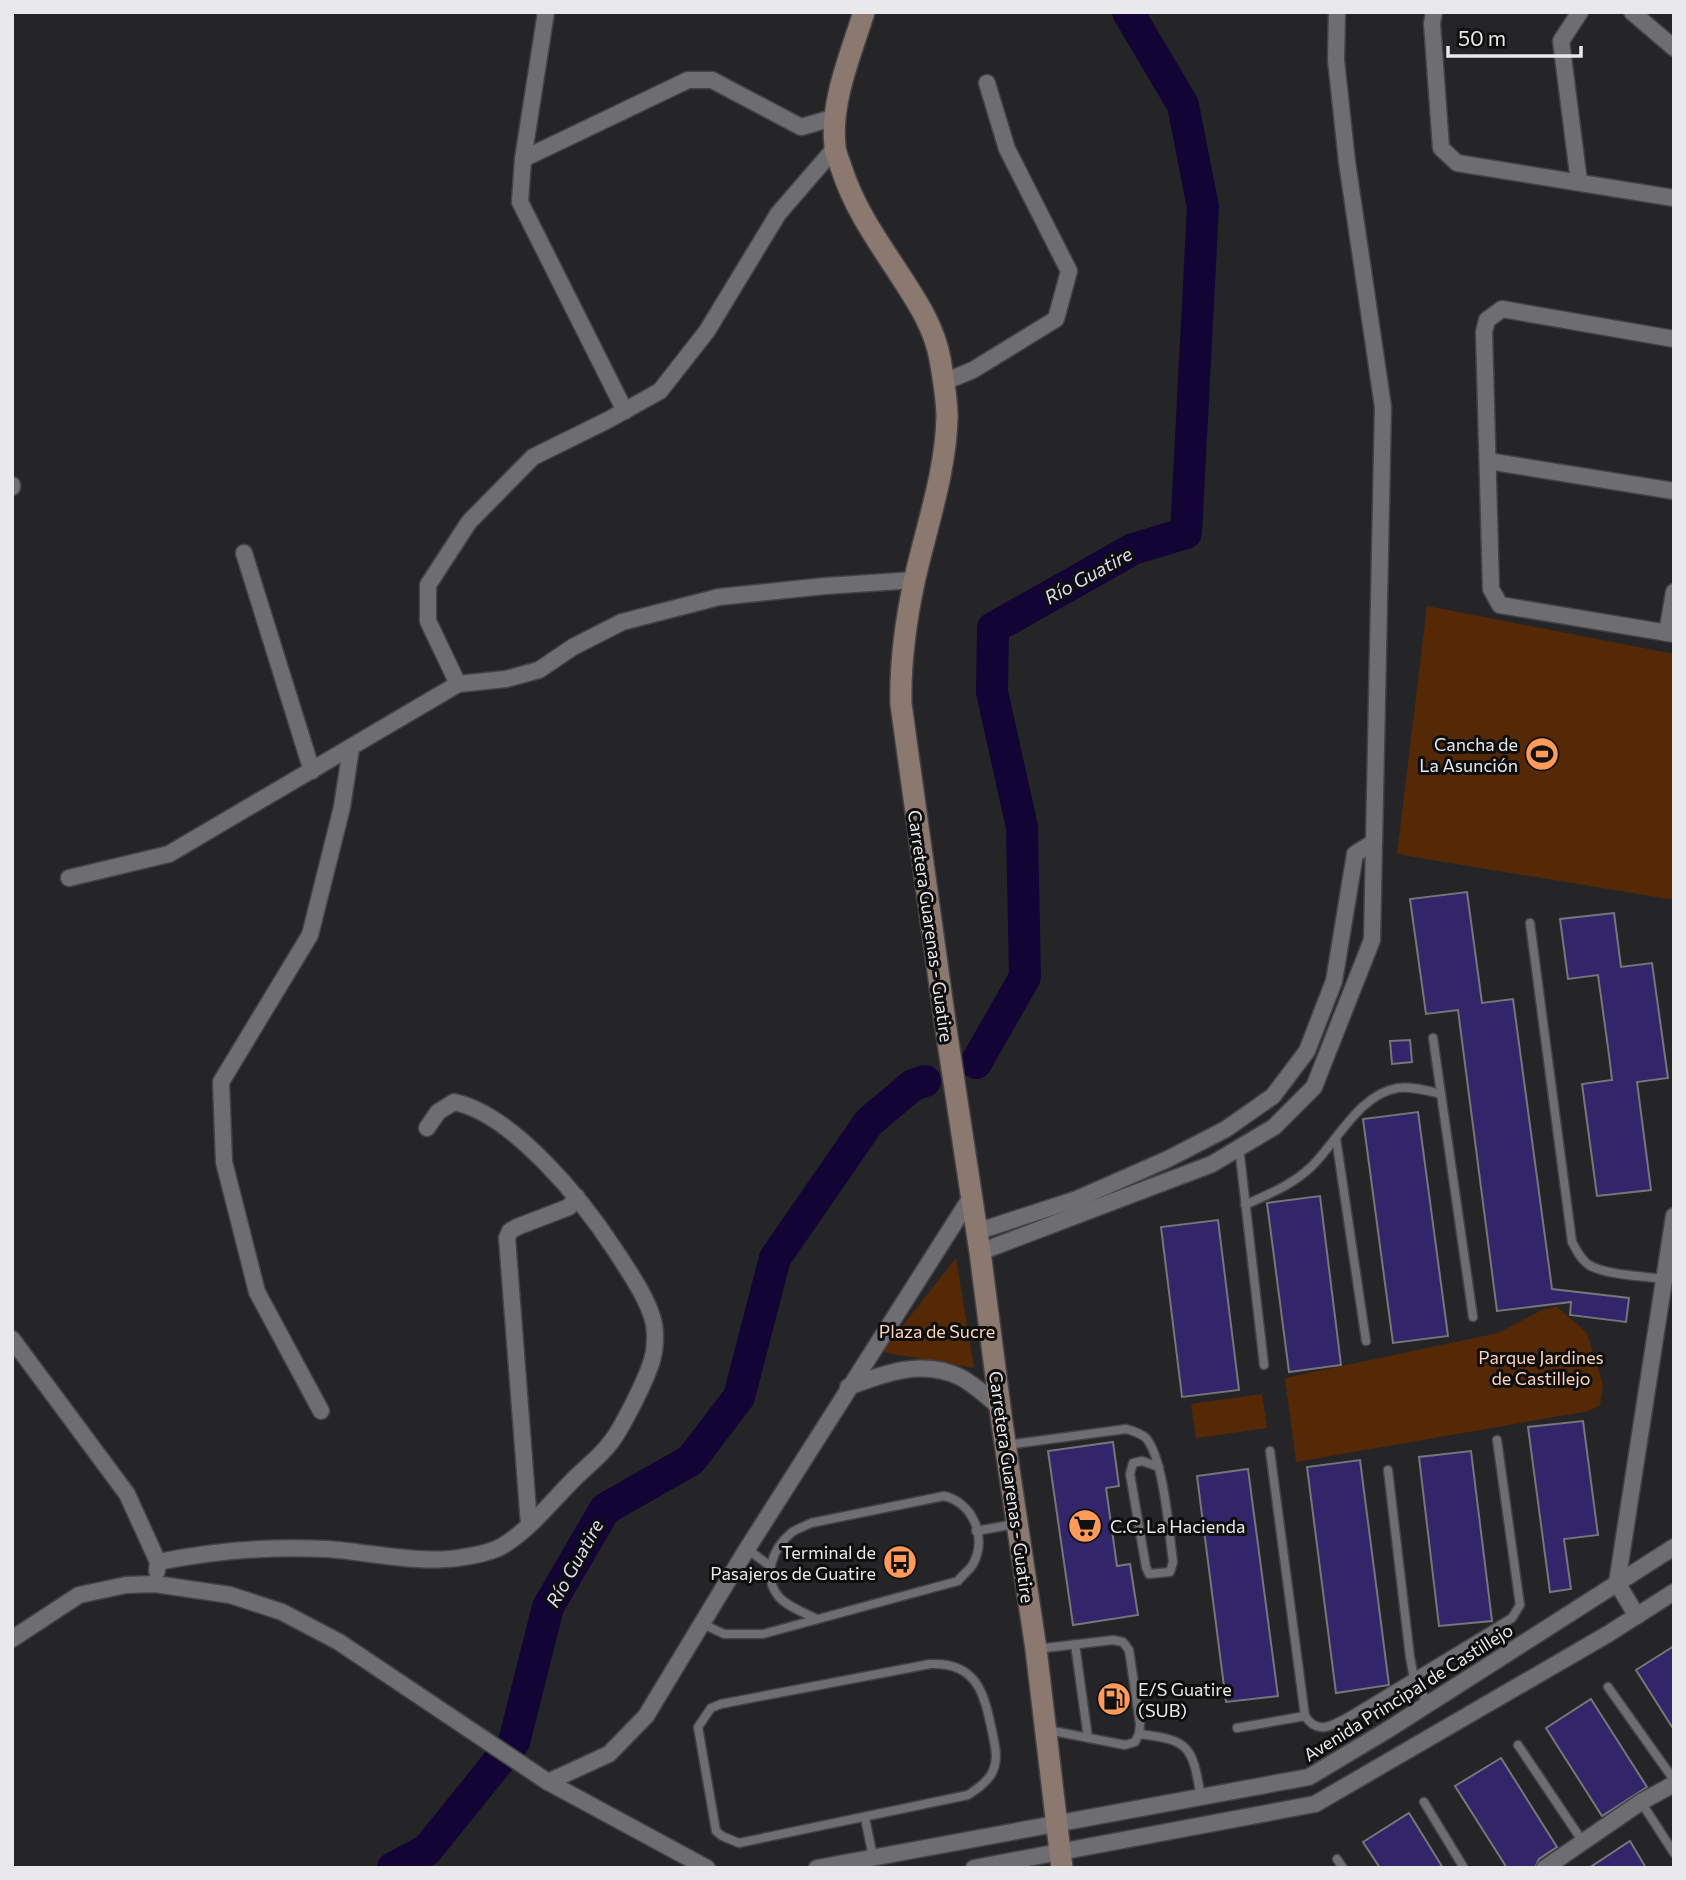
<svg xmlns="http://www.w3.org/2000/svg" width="1686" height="1880" font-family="Commissioner,sans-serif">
<rect width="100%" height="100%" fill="#252528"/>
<g fill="#562906">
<path d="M1427,606l247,48v246l-277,-46z"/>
<path d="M956,1258l18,110 -92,-16z"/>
<path d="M1557,1307l30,26 16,52 -3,20 -11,6 -293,51 -11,-84 213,-45 44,-23z"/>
<path d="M1262,1394l5,34 -71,10 -5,-34z"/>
</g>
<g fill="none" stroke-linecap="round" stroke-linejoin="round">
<g stroke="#130436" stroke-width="32">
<path d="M976,1063l49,-86 -3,-150 -30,-135 1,-64 140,-79 53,-16 17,-326 -20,-102 -55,-93"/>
<path d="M393,1868l34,-18 87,-108 34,-135 57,-98 86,-49 48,-63 36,-139 94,-136 44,-37 12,-4"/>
</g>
</g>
<g fill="#33256a" stroke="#76767a" stroke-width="2">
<path d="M1467,892l15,111 31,-4 39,290 77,9 -3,24 -56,-7 1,-13 -74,9 -39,-301 -32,4 -16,-115z"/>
<path d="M1614,913l7,54 31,-4 16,115 -31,4 14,108 -54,6 -15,-112 30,-4 -3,-25 -11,-80 -30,4 -8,-60z"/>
<path d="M1410,1040l2,22 -20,2 -2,-23z"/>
<path d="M1418,1112l30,224 -55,7 -30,-224z"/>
<path d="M1320,1196l21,169 -52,7 -22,-169z"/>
<path d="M1218,1220l21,170 -57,7 -21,-170z"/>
<path d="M1583,1421l15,114 -34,4 7,50 -21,3 -22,-165z"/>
<path d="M1113,1442l6,44 -13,2 11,78 13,-2 8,51 -65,10 -25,-174z"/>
<path d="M1471,1451l21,170 -53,5 -20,-169z"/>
<path d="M1360,1460l29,225 -53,8 -29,-226z"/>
<path d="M1248,1469l30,227 -52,6 -29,-226z"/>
<path d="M1674,1646v84l-38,-60z"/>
<path d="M1591,1699l56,88 -45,29 -56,-88z"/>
<path d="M1501,1758l56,89 -18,12 -4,9h-28l-52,-82z"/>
<path d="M1409,1813l13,21 21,34h-63l-17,-26z"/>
<path d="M1630,1841l16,27h-57z"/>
</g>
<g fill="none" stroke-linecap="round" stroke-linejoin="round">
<g stroke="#434345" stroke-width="11">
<g id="lane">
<path d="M1530,923l42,319c5,9 9,18 17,23 16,10 55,11 74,14"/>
<path d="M1433,1038l40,279"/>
<path d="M1336,1138l30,203"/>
<path d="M1239,1147l25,218"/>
<path d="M1245,1205c24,-11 47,-20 66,-38 26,-25 48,-73 87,-79 14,-2 30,3 43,6"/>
<path d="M1006,1445l120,-16c8,2 14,4 20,9 18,21 23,95 27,124l-3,10 -21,2 -3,-7 -16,-93 3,-11 9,-2 17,6"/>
<path d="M1270,1451l35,265c13,20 28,9 45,0l162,-98 8,-13 -23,-165"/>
<path d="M1388,1470l22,187 4,21 14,26"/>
<path d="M976,1531l39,-7"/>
<path d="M747,1549l23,17"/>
<path d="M703,1624l21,10h39l195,-53c4,-6 12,-11 15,-17 15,-27 -1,-62 -29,-68l-133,27c-6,3 -15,6 -20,10 -19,16 -29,44 -12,64 9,10 26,16 38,22"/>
<path d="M1075,1644l13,94"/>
<path d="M1036,1649l77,-9 10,2 6,8 11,74 -1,10 -4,8 -10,3 -77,-15"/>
<path d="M930,1664c47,-2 54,29 62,67 3,15 7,28 0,42 -6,10 -15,16 -24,22l-229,48 -17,-7 -6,-5 -18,-104 13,-19 10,-4z"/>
<path d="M1608,1687l66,93"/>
<path d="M1237,1728l68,-12"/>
<path d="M1139,1734c53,6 53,14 62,63"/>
<path d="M1518,1745l65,97"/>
<path d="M1424,1802l40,66"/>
<path d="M1641,1802l33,51"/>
<path d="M865,1818l8,39"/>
<path d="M1337,1859l6,9"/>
</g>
</g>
<g stroke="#434345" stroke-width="19">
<g id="street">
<path d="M546,12l-23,147 -3,43 105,209"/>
<path d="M1434,12l-2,11 9,125 16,15 217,35"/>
<path d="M1632,12l42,36"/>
<path d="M523,159l165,-79h24l89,47 35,-10"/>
<path d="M1579,182l-18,-141 19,-29"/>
<path d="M1674,339l-172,-30 -15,11 -3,12 7,257 9,16 174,29"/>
<path d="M944,382l29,-12 83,-51 13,-48 -62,-122 -20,-66"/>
<path d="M1488,461l186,30"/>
<path d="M12,485v2"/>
<path d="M244,553l68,218"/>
<path d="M1667,633l7,-41"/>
<path d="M458,684l-30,-63v-36l41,-63 64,-65 75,-37 52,-29 47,-60 71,-117 57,-66"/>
<path d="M69,878l100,-24 289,-170 48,-5 33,-9 34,-23 49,-25 97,-25 106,-11 90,-6"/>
<path d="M976,1232l101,-33 91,-40 58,-30 47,-33 34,-45 27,-70 21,-127 19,-12"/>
<path d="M980,1252l232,-88 62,-37 40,-40 58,-147 11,-533 -36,-245 -11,-102 1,-48"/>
<path d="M12,1339l115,155 31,68 -1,9"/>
<path d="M848,1387c37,-14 74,-28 112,-10 14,7 27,20 40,30"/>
<path d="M321,1411l-64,-119 -33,-130 -3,-80 89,-147 32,-128 9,-59"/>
<path d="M529,1524l-22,-286 3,-7 7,-4 52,-20 8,-10"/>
<path d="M158,1562c55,-11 112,-16 169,-13 43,3 95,16 137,8 13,-2 29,-5 40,-12 27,-17 48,-44 70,-66 12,-12 27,-23 37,-37 11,-14 39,-69 42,-86 2,-6 2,-14 2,-21 1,-26 -26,-63 -40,-85 -32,-49 -102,-136 -161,-148l-16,10 -11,16"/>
<path d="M1637,1616l-20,-33 57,-367"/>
<path d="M12,1639l67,-44 47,-10 29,-1 75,11 52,17 57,30 209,140 159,86"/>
<path d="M548,1782l61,-28 37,-38 101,-167 224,-352"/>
<path d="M817,1868l492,-91 80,-48 285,-182"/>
<path d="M974,1868l341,-64 293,-170 66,-42"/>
<path d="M1545,1868l96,-66 33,-18"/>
</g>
</g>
<g stroke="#434345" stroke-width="24">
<path id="secondary" d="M864,12c-13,42 -34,90 -29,134 0,7 4,14 6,21 12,38 33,69 55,102 18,28 38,56 44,90 3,18 7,39 7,58 -1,54 -20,108 -32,161 -9,41 -15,84 -14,126l45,325 34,223 22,171 34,226 26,219"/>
</g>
<use href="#lane" stroke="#6e6e72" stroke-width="8"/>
<use href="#street" stroke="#6e6e72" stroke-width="16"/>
<use href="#secondary" stroke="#8b7970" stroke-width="21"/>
</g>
<defs>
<g id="stadium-disc" transform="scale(1.75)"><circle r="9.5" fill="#ff9b5a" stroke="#0e0e0f"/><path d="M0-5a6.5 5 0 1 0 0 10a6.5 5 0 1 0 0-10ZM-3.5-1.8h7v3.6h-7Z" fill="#111"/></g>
<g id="supermarket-disc" transform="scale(1.75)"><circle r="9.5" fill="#ff9b5a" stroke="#0e0e0f"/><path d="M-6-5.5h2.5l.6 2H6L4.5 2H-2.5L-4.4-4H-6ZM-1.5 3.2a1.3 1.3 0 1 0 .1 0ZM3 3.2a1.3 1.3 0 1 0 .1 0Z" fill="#111"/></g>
<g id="bus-disc" transform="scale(1.75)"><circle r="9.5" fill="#ff9b5a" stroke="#0e0e0f"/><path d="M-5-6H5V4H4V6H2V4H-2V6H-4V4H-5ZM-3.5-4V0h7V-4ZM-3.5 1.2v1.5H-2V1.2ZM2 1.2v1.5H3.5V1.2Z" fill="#111"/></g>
<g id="fuel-disc" transform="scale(1.75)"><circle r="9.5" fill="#ff9b5a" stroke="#0e0e0f"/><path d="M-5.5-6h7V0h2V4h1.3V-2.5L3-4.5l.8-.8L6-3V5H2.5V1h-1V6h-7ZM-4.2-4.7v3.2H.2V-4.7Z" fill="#111"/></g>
</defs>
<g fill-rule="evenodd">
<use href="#stadium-disc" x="1542" y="754"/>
<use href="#supermarket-disc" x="1085" y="1526"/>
<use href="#bus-disc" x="900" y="1562"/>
<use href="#fuel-disc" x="1114" y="1699"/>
</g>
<g text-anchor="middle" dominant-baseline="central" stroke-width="6" stroke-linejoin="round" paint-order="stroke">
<g font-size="18" fill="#e9e9eb" stroke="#0e0e0f" text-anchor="end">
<text x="1518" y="744">Cancha de<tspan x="1518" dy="21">La Asunción</tspan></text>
<text x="1110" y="1526" text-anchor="start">C.C. La Hacienda</text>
<text x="876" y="1552">Terminal de<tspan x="876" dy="21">Pasajeros de Guatire</tspan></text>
<text x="1138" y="1689" text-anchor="start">E/S Guatire<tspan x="1138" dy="21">(SUB)</tspan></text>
</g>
<g font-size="18" fill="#e9e9eb" stroke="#0e0e0f">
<text transform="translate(931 926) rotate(82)">Carretera Guarenas - Guatire</text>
<text transform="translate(1012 1487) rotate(82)">Carretera Guarenas - Guatire</text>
<text transform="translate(1408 1692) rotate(-32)">Avenida Principal de Castillejo</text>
</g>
<g font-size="18" fill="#fed4bb" stroke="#0e0e0f">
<text x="937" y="1331">Plaza de Sucre</text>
<text x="1541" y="1357">Parque Jardines<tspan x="1541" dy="21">de Castillejo</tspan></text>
</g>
<g font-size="19" font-style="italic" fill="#dddcf1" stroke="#0e0e0f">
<text transform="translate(1088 575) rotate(-29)">Río Guatire</text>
<text transform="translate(574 1563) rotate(-61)">Río Guatire</text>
</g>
</g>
<rect width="1686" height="1880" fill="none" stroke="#e9e9eb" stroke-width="28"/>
<path d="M1448 46v10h133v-10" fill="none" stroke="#e9e9eb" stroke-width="3.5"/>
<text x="1458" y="46" font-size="21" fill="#e9e9eb" stroke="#0e0e0f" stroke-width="5" paint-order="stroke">50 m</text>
</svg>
